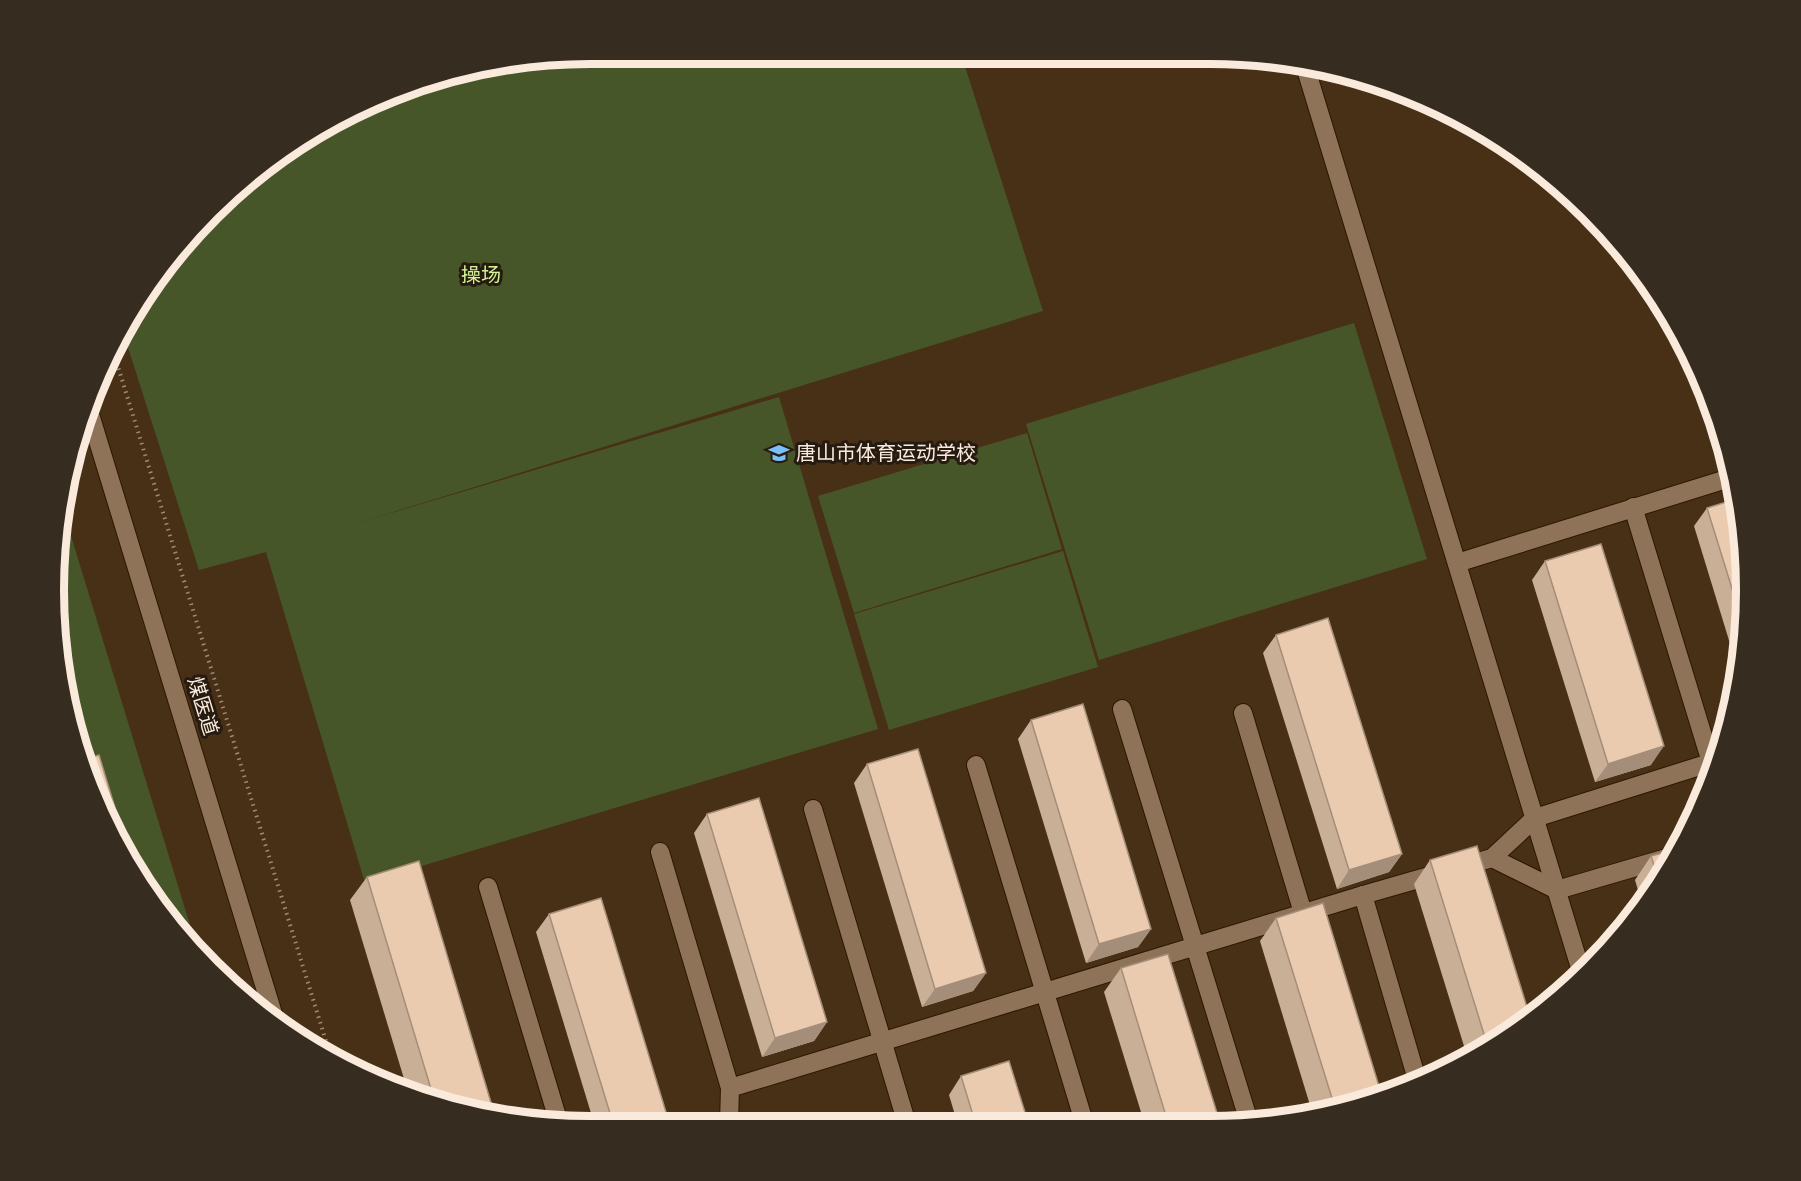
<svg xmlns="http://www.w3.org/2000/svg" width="1801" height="1181" font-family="'Fira Sans','Noto Sans SC',sans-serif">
<rect width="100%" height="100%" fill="#483017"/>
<g fill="#475628">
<path d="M591,54l371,3 81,254 -682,211 418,-125 99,332 -513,154 -99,-331 -67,18 -74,-232 40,-74 127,-119 126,-63z"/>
<path d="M1354,323l73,236 -328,101 -73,-236z"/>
<path d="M1027,433l35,116 -208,64 -36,-117z"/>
<path d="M64,513l133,435 -53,-60 -72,-159 -17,-173z"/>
<path d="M1063,551l35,116 -209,63 -35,-116z"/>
</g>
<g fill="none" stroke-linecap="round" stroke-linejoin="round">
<g stroke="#2d1700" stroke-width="20">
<g id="minor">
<path d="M1305,66l277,908"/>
<path d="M88,408l186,609"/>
<path d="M1633,507l81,265"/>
<path d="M1457,563l276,-86"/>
<path d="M1122,709l128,416"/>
<path d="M1243,713l60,200"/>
<path d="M976,765l109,360"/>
<path d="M813,809l94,315"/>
<path d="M660,852l70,236"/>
<path d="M1492,858l65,32 120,-35"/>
<path d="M488,887l71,236"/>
<path d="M1363,895l55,188"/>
<path d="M729,1123l1,-35 633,-193 129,-37 43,-40 184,-58"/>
</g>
</g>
<path stroke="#9e8a77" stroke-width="4" stroke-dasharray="1.5 4.5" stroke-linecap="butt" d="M115,357l214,694"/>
<use href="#minor" stroke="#8f7359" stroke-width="18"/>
</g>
<g fill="#c9af96">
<path d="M1707,508l39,47 -4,105 -3,13 -45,-147z"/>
<path d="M1545,561l106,204 -56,17 -63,-202z"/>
<path d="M1276,635l126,219 -13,18 -52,17 -74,-236z"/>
<path d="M1031,720l120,209 -13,18 -52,16 -68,-224z"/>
<path d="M867,764l119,209 -13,18 -51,16 -68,-224z"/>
<path d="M707,814l120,208 -13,19 -52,16 -68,-224z"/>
<path d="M1651,856l24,2 -33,46 -7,-24z"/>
<path d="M1430,860l101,160 -63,39 -54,-175z"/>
<path d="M367,877l128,239 -87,-24 -58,-192z"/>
<path d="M549,914l119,209h-74l-58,-191z"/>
<path d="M1276,918l73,191 -36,6 -53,-174z"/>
<path d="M1121,968l100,158 -76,-1 -41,-133z"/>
<path d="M961,1076l68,49h-71l-9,-30z"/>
</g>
<g fill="#a48e7a">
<path d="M1664,746l-13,19 -56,17 13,-18z"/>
<path d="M1402,854l-13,18 -52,17 12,-19z"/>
<path d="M1151,929l-13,18 -52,16 13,-19z"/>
<path d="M986,973l-13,18 -51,16 13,-18z"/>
<path d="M827,1022l-13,19 -52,16 13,-19z"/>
</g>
<g fill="#eacbaf" stroke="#a48e7a" stroke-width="1.5">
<path d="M1736,499l10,56 -2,72 -37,-119z"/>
<path d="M1601,544l63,202 -56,18 -63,-203z"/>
<path d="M1328,618l74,236 -53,16 -73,-235z"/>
<path d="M1083,704l68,225 -52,15 -68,-224z"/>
<path d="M918,749l68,224 -51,16 -68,-225z"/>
<path d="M99,755l31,102 -44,-98z"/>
<path d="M759,798l68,224 -52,16 -68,-224z"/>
<path d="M1477,846l54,174 -43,27 -58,-187z"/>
<path d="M1680,848l-5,10 -16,23 -8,-25z"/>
<path d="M419,861l76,255 -61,-17 -67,-222z"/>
<path d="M601,898l68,224 -3,1h-53l-64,-209z"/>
<path d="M1323,903l59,193 -33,13 -13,2 -60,-193z"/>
<path d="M1168,954l53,172h-52l-48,-158z"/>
<path d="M1009,1061l20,64h-53l-15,-49z"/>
<path d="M847,1120l1,4h-14z"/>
</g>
<defs>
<g id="university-bare" transform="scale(1.62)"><path d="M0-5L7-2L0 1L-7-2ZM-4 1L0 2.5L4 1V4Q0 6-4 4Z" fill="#79bff8" stroke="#261b10" stroke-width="2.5" paint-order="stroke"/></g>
</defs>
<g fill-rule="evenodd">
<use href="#university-bare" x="779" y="453"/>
</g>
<g text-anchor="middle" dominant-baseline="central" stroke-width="6" stroke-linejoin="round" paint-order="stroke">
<g font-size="20" fill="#d3f396" stroke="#261b10">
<text x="481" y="275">操场</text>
</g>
<g font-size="20" fill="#faeadc" stroke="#261b10" text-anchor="start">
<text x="796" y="453">唐山市体育运动学校</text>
</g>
<g font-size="20" fill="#faeadc" stroke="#261b10">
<text transform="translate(203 706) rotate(73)">煤医道</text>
</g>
</g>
<path d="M0 0H1801V1181H0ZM590 64H1210A526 526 0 0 1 1736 590V590A526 526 0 0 1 1210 1116H590A526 526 0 0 1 64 590V590A526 526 0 0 1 590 64Z" fill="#372c20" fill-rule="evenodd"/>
<path fill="none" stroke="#faeadc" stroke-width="8" d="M590 64H1210A526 526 0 0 1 1736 590V590A526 526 0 0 1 1210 1116H590A526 526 0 0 1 64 590V590A526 526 0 0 1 590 64Z"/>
</svg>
